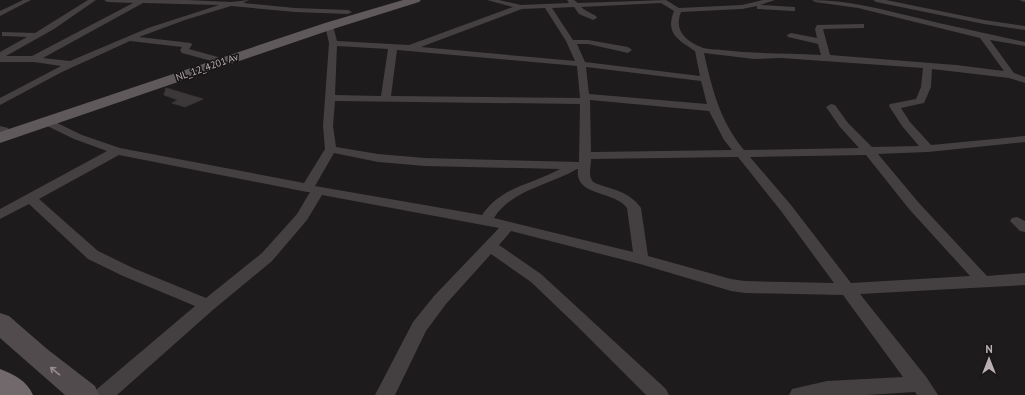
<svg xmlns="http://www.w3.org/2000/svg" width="1025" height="395" font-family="'PT Sans',sans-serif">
<rect width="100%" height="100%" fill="#1d1b1b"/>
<path fill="#3c383a" stroke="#393536" d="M166,88l37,11 -18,8 -13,-4 6,-3 -14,-5z"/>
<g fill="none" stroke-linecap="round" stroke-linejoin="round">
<g fill="#443f40" fill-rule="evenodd">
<path d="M23,0h8l-31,16v-5z"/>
<path d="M88,0h8l-42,29 -48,27h26l101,-53 -26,-1 -3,-2h83l44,2 18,-2 -6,3 52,5 53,2 4,2 -4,2 -53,-2 -64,-6 -46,14 -46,17 52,6 1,2 -3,4 29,8 1,2 -1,2 -3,1 -33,-9 -2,-3 2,-3 -52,-6 -68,31 -62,33v-7l61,-32 -27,-4h-34v-10l27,-15 -22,-1h-3v-4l33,1zM143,3l76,2 -71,23 -78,33 -27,-3z"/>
<path d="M487,0h12l22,5 48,-2 -2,-3h7l4,3 88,-3 13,8 63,-3 21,-5h12l-15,5 35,2v4h-3l-32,-2h-3v-3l-15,3 -61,3c-7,17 3,28 20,35 6,3 15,2 21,3 33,4 66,3 99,5l-3,-11 -30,-7 -1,-2 4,-2 26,5 -2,-9 2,-4 44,-1h3v4l-41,1 7,26 126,10 48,6 -24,-33 -122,-30 -43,-6 -3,-2c35,0 68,9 102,17 37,9 74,17 111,25v4l-35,-6 24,33 11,4v6l-16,-5 -77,-9 -1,18 -7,16 -23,5 9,14 21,23 94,-9v6l-97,10 -50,2 41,49 68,73 38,-3v12l-165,9 67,84 11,17h-21l-2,-3 -48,3h-78l3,-6 35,-8 76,-4 -60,-82 -98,-2 -14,-2 -91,-27 -129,-33 -12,14 42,29 125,115 3,6h-23l-69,-69 -46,-44 -40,-28 -45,50 -20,27 -31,64h-20l38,-73 21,-26 65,-68 -177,-33 -15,25 -35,41 -58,48 -97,86h-23l3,-6 98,-83 -72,-30 -35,-17 -59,-55 -29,15v-10l107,-58 -33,-12 -31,-15 -1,-2 1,-2h8l31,15 38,13 184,35 21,-34 -2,-23 6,-83 -4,-17 1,-2h3l4,2 4,15 72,4 104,-38zM661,3l13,8c-9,22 4,29 21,40l5,25 -115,-14 -8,-18h11l40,9 4,-3 -4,-3 -40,-7h-15l-21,-32 22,-1 5,7 14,6 4,-2 -1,-2 -11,-6 -4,-3zM545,8l21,33 9,20 -154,-14 101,-38zM337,46l51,3 -7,47 -46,-1zM397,50l180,16 3,32 -189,-2zM704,53l50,6 27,-1 142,10 -2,19 -5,12 -26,5 -1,2 13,20 17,20 -47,1 -24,-24 -13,-18 -4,-1 -5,3 14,20 19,21 -115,2c-24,-29 -32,-61 -40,-97zM586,67l115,14 6,23 -118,-10zM590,100l119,11 15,29 8,10 -141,2zM335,101l245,3 -1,58 -154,-4 -47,-4 -42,-7 -3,-21zM334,153l44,9 47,4 135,3c-29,16 -58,17 -78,46l-167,-29zM119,155l188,37h3l-13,22 -35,39 -56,45 -73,-30 -35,-17 -59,-52zM866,155l43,54 61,67 -119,7 -60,-78 -41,-48zM738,157l43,54 53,72 -89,-2 -14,-2 -83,-23 -7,-48c-12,-17 -28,-18 -46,-25 -8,-5 -4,-15 -4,-24zM577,169h1c-4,28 36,21 49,39l6,44 -139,-34c17,-28 56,-33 83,-49z"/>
<path d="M873,0h13l98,20 41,6v4l-41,-6 -108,-22z"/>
<path d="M1020,0h5v2l-4,-1z"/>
<path d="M0,126l8,2 1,2 -5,3 -4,-1z"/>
<path d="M1017,217l8,4v11l-5,-1 -10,-10 2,-3z"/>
</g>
<path fill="#514b4d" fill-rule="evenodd" d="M0,313l9,3 38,33 48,37 4,9h-34l-65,-57z"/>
<path fill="#60595c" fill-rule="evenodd" d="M403,0h18l-2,2 -86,27 -333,114v-11l325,-109z"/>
<path fill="#72696d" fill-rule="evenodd" d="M0,369c15,6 26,11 33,26h-33z"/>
</g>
<defs><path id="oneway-shaft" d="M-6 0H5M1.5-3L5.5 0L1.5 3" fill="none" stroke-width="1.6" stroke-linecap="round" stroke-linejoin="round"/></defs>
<use stroke="#968c91" href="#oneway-shaft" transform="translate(55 371) rotate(-141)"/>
<g text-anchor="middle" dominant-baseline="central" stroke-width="3.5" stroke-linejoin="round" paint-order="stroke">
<g font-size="10" fill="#bbafb5" stroke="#181616">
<text transform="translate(207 67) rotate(-19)">NL_12_4201 Av</text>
</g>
</g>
<g transform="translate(989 359)" stroke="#181616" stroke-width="3" paint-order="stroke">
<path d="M0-3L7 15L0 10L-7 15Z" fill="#bbafb5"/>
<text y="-6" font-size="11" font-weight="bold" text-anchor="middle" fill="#bbafb5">N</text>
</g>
</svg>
